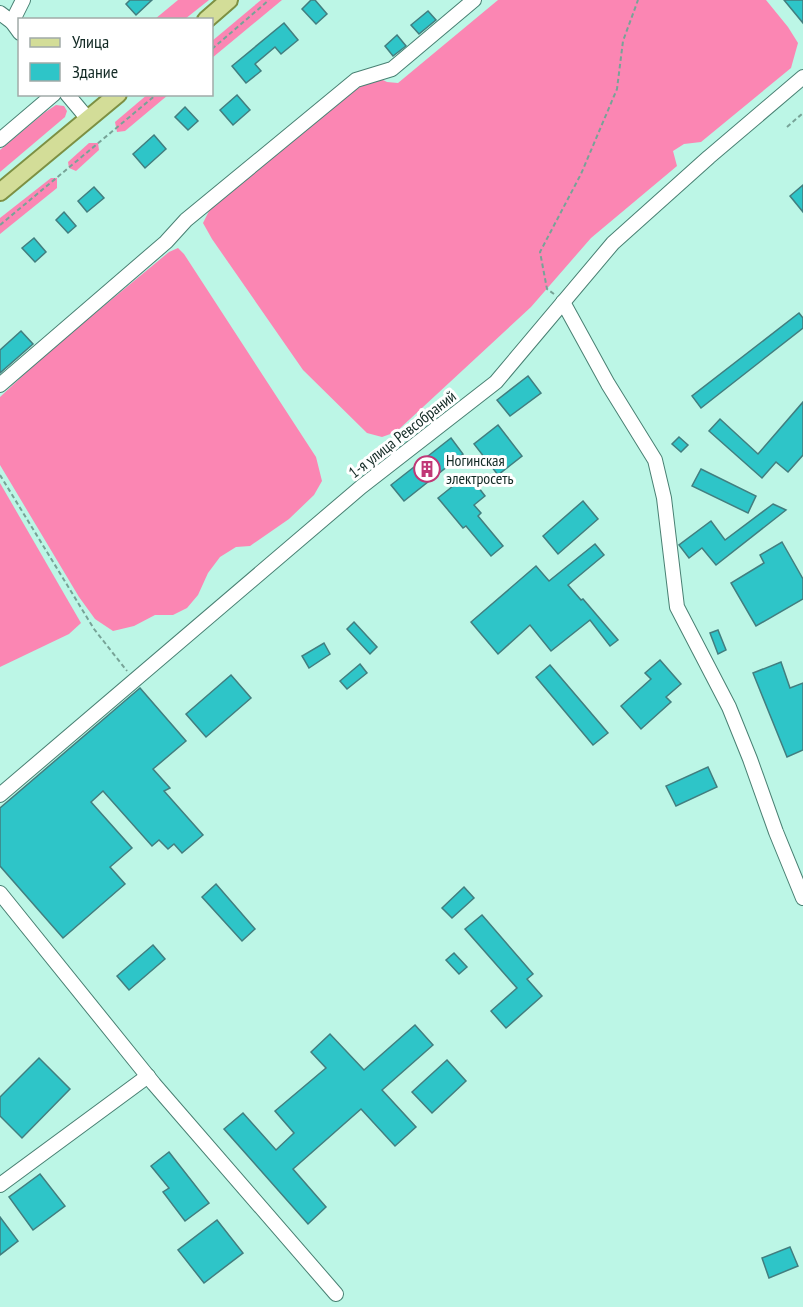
<svg xmlns="http://www.w3.org/2000/svg" width="803" height="1307" font-family="'PT Sans Narrow',sans-serif">
<rect width="100%" height="100%" fill="#bcf6e6"/>
<g fill="#fb86b3">
<path d="M178,0h31l-24,19h-30z"/>
<path d="M261,0h21l-70,58v-17z"/>
<path d="M498,0h268l22,27 10,16 -7,25 -90,74 -17,2 -11,7 4,15 -86,72 -60,69 -135,125 -14,5 -15,-4 -64,-63 -91,-131 -9,-16 10,-20 129,-103 25,-18 12,-4 8,4 11,1z"/>
<path d="M148,94l20,1 -43,36 -8,1 -2,-10z"/>
<path d="M56,105l8,1 3,5 -2,6 -65,55v-22l44,-37z"/>
<path d="M89,143h9l1,7 -23,21 -7,-3 -1,-6z"/>
<path d="M51,178h6v10l-57,46v-16z"/>
<path d="M178,248l6,6 132,203 6,24 -8,14 -25,24 -39,27 -14,1 -16,10 -12,16 -10,22 -11,13 -14,7h-18l-21,11 -21,5 -18,-12 -16,-22 -79,-132v-68l48,-45 121,-100z"/>
<path d="M0,483l81,140 -12,11 -69,33z"/>
</g>
<g fill="#2ec5c8" stroke="#427e7f" stroke-width="1.5">
<path d="M130,0h22l-16,15 -10,-11z"/>
<path d="M311,0h4l12,14 -11,10 -14,-15z"/>
<path d="M784,0h19v23z"/>
<path d="M428,11l8,9 -17,14 -8,-9z"/>
<path d="M284,23l14,17 -17,14 -6,-7 -20,17 6,7 -15,12 -14,-17z"/>
<path d="M397,35l9,11 -13,10 -8,-10z"/>
<path d="M237,95l13,15 -17,15 -13,-15z"/>
<path d="M185,107l13,14 -10,9 -13,-13z"/>
<path d="M154,135l12,14 -21,19 -12,-14z"/>
<path d="M803,185v27l-13,-16z"/>
<path d="M94,187l10,11 -17,14 -9,-11z"/>
<path d="M64,212l12,14 -8,7 -12,-13z"/>
<path d="M34,238l12,14 -11,10 -13,-14z"/>
<path d="M799,313l4,5v10l-102,80 -9,-12z"/>
<path d="M21,331l12,13 -33,29v-23z"/>
<path d="M528,376l13,17 -31,23 -13,-16z"/>
<path d="M803,402v53l-15,17 -12,-10 -14,16 -53,-47 11,-12 38,35z"/>
<path d="M498,425l24,31 -24,19 -24,-31z"/>
<path d="M679,437l9,8 -7,7 -9,-8z"/>
<path d="M451,438l12,16 -59,47 -13,-16z"/>
<path d="M701,469l55,27 -8,17 -56,-27z"/>
<path d="M468,474l17,22 -11,9 7,8 -3,3 25,30 -12,10 -25,-30 -3,2 -25,-30z"/>
<path d="M583,501l15,18 -40,35 -15,-18z"/>
<path d="M773,504l13,6 -70,55 -14,-17 -13,10 -10,-13 32,-24 14,19z"/>
<path d="M782,542l21,37v20l-47,27 -25,-43 33,-20 -4,-8z"/>
<path d="M595,544l9,11 -36,30 13,15 2,-1 35,41 -8,6 -20,-26 -39,31 -21,-26 -32,29 -27,-32 65,-56 13,15z"/>
<path d="M354,622l23,25 -7,7 -23,-25z"/>
<path d="M718,630l8,20 -8,4 -8,-21z"/>
<path d="M324,643l6,11 -21,14 -7,-12z"/>
<path d="M660,660l21,24 -15,13 5,5 -30,27 -20,-23 30,-27 -6,-6z"/>
<path d="M781,662l9,26 13,-5v67l-16,7 -34,-84z"/>
<path d="M360,664l7,9 -20,16 -7,-8z"/>
<path d="M550,665l58,68 -15,12 -57,-68z"/>
<path d="M231,675l20,23 -45,39 -20,-23z"/>
<path d="M140,688l46,53 -33,28 17,19 -6,3 39,44 -21,18 -8,-9 -6,5 -9,-9 -7,6 -49,-55 -12,11 41,46 -22,19 15,17 -62,54 -63,-72v-58z"/>
<path d="M708,767l9,20 -41,19 -10,-20z"/>
<path d="M216,884l39,45 -13,12 -40,-44z"/>
<path d="M464,887l10,11 -22,20 -10,-10z"/>
<path d="M482,915l51,59 -6,5 15,17 -36,32 -15,-17 26,-23 -52,-59z"/>
<path d="M153,945l12,14 -36,31 -12,-14z"/>
<path d="M454,953l13,14 -8,7 -13,-14z"/>
<path d="M415,1025l18,20 -51,45 34,37 -21,19 -34,-37 -68,60 33,38 -18,17 -84,-95 19,-16 33,37 18,-17 -19,-22 51,-43 -15,-16 19,-18 34,36z"/>
<path d="M39,1058l31,31 -48,49 -22,-22v-19z"/>
<path d="M447,1060l19,21 -34,32 -20,-21z"/>
<path d="M169,1152l40,51 -24,18 -22,-29 6,-4 -18,-22z"/>
<path d="M40,1174l25,32 -32,24 -24,-33z"/>
<path d="M0,1217l18,24 -18,14z"/>
<path d="M217,1220l26,33 -39,30 -26,-33z"/>
<path d="M790,1247l8,19 -29,12 -7,-20z"/>
</g>
<g fill="none" stroke-linecap="round" stroke-linejoin="round">
<g stroke="#498073" stroke-width="16">
<g id="minor">
<path d="M0,13l12,9 8,11"/>
<path d="M12,22l11,-22"/>
<path d="M67,94l21,25"/>
<path d="M0,140l54,-46"/>
<path d="M563,302l45,82 47,76 9,38 13,109 52,100 21,52 26,73 27,66"/>
<path d="M0,385l166,-143 20,-22 170,-140 36,-11 82,-69"/>
<path d="M0,795l361,-308 135,-105 117,-139 96,-86 94,-80"/>
<path d="M0,893l154,191 182,210"/>
<path d="M0,1185l148,-109"/>
</g>
</g>
<g stroke="#7d9043" stroke-width="20">
<g id="major">
<path d="M206,20l23,-20"/>
<path d="M0,192l118,-98"/>
</g>
</g>
<g stroke="#77a397" stroke-width="2" stroke-dasharray="4.5 3" stroke-linecap="butt">
<path d="M212,49l57,-49"/>
<path d="M787,127l16,-14"/>
<path d="M0,225l157,-131"/>
<path d="M554,294l-7,-5 -7,-37 41,-78 36,-85 6,-48 15,-41"/>
<path d="M0,475l94,154 33,42"/>
</g>
<use href="#minor" stroke="#fff" stroke-width="14"/>
<use href="#major" stroke="#d3dd98" stroke-width="16"/>
</g>
<defs>
<g id="building-ring" transform="scale(1.35)"><circle r="9.5" fill="#fff" stroke="#c03876" stroke-width="1.5"/><path d="M-4-6H4V6H1V3H-1V6H-4ZM-2.5-4.3h1.7v1.8h-1.7ZM.8-4.3h1.7v1.8H.8ZM-2.5-1h1.7V.8h-1.7ZM.8-1h1.7V.8H.8Z" fill="#c03876"/></g>
</defs>
<g fill-rule="evenodd">
<use href="#building-ring" x="427" y="469"/>
</g>
<g text-anchor="middle" dominant-baseline="central" stroke-width="6" stroke-linejoin="round" paint-order="stroke">
<g font-size="16" fill="#132a25" stroke="#fff">
<text transform="translate(402 434) rotate(-38)">1-я улица Ревсобраний</text>
</g>
<g font-size="16" fill="#132a25" stroke="#fff" text-anchor="start">
<text x="446" y="460">Ногинская<tspan x="446" dy="18">электросеть</tspan></text>
</g>
</g>
<rect x="18" y="18" width="195" height="78" fill="#ffffff" stroke="#a1aaa8" stroke-width="1.5"/>
<rect x="30" y="38" width="30" height="9" fill="#d3dd98" stroke="#a1aaa8" stroke-width="1.5"/>
<text x="72" y="48" font-size="18" fill="#132a25">Улица</text>
<rect x="30" y="63" width="30" height="18" fill="#2ec5c8" stroke="#a1aaa8" stroke-width="1.5"/>
<text x="72" y="78" font-size="18" fill="#132a25">Здание</text>
</svg>
